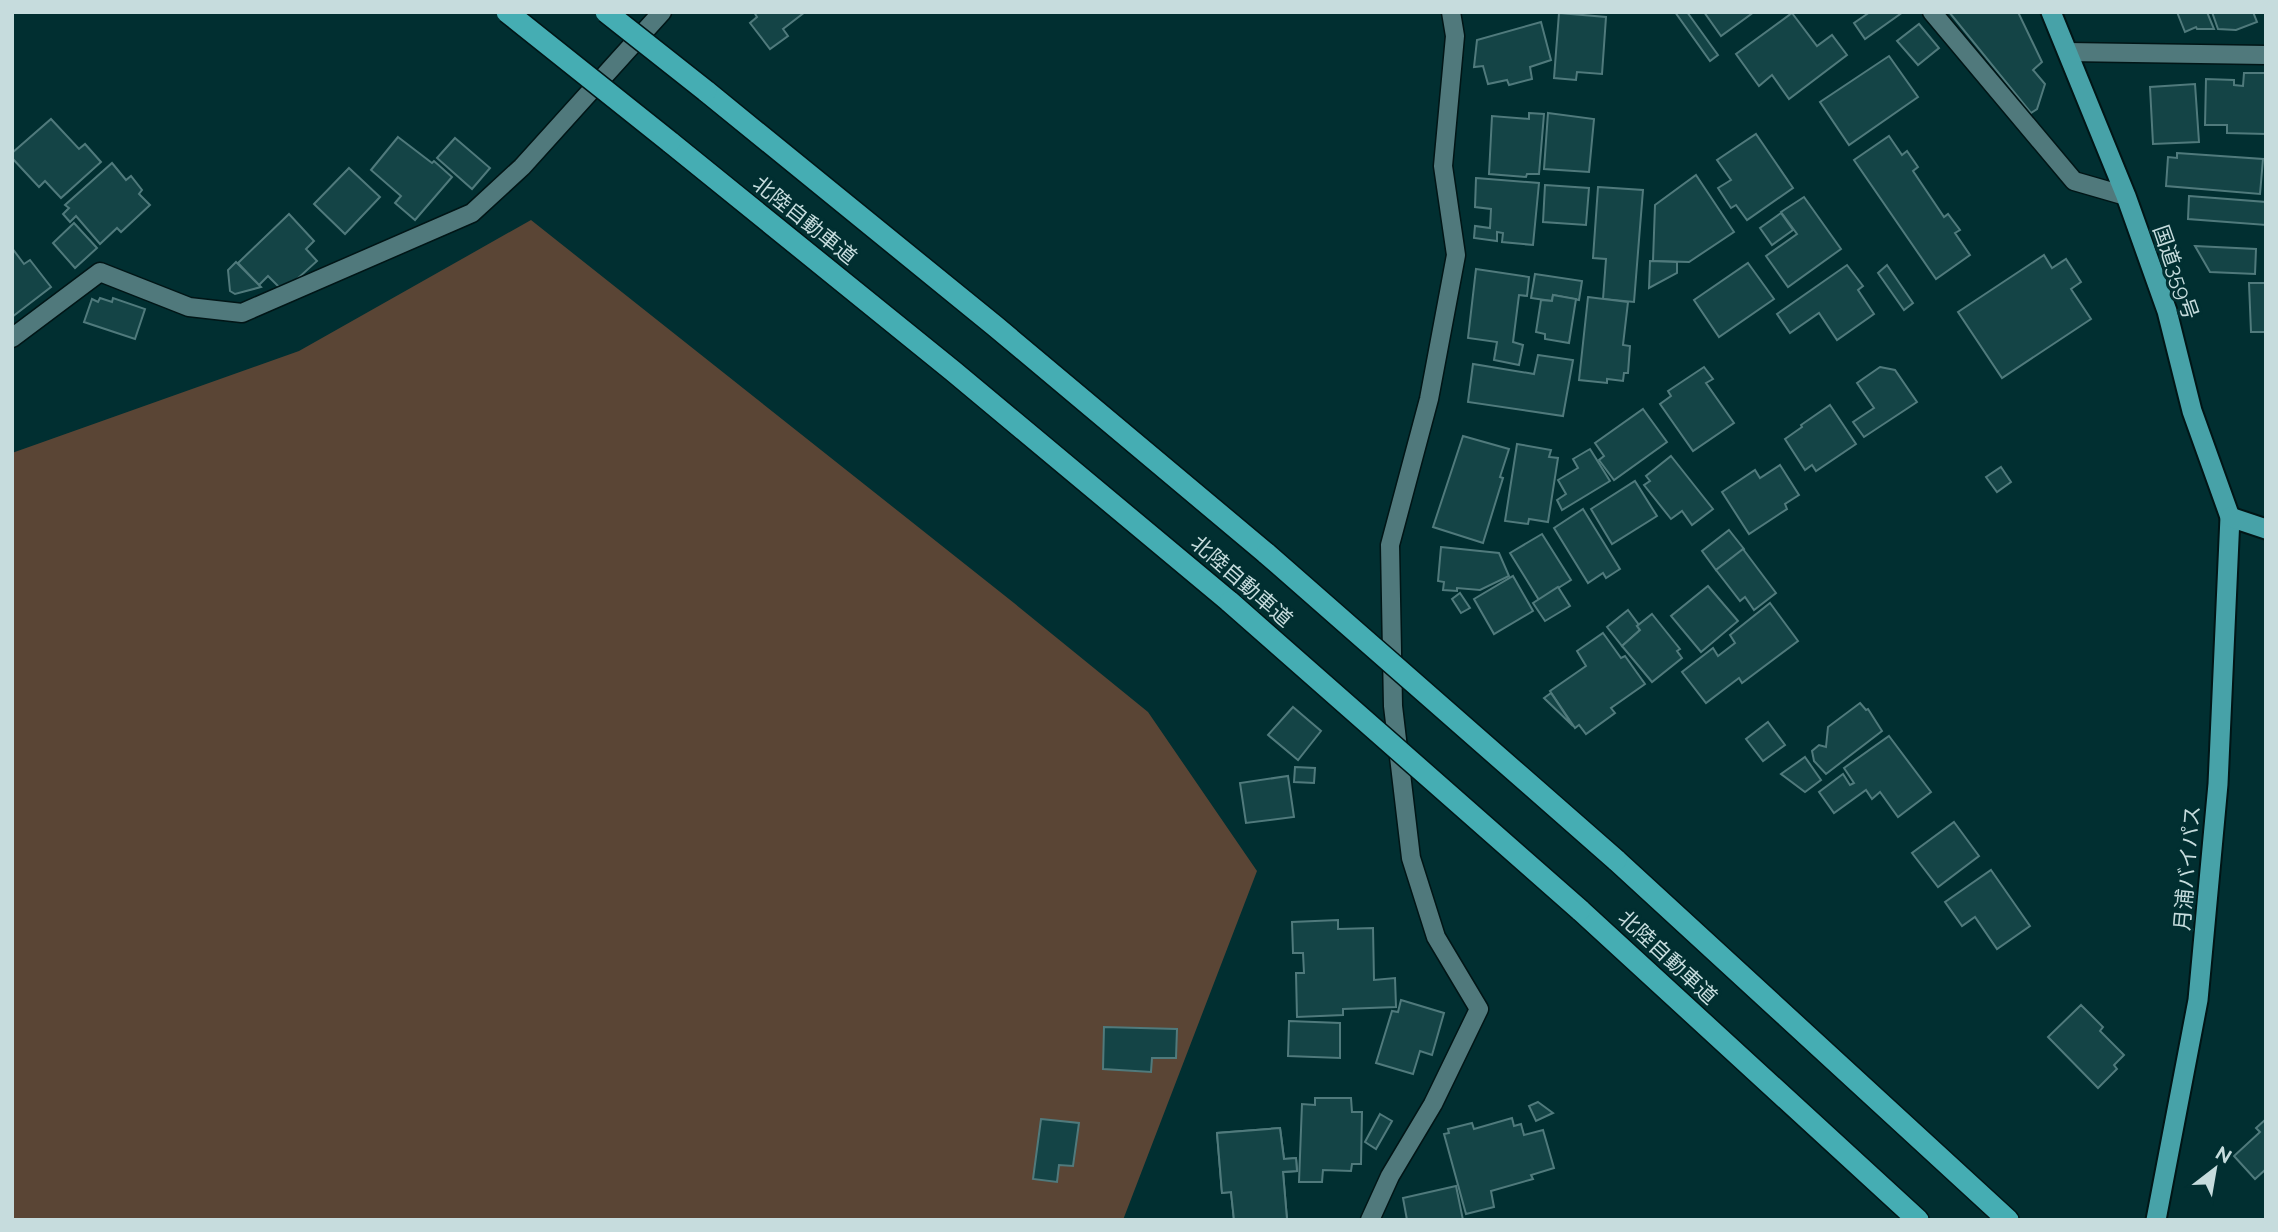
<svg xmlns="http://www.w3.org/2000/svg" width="2278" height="1232" font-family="Raleway,'Noto Sans JP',sans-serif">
<rect width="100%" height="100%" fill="#012f31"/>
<path fill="#5a4535" d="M531,220l483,383 134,109 109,159 -134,349h-1111v-767l287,-102z"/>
<g fill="#144446" stroke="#507a7c" stroke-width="2">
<path d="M754,12h51l-22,17 5,7 -18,13 -20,-26 7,-6z"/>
<path d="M1675,12h12l31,43 -8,6z"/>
<path d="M1704,12h50l-33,24z"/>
<path d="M1870,12h33l-38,27 -11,-16z"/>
<path d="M1949,12h69l24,50 -9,8 12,14 -8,25 -6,4z"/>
<path d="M2177,12h30l7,17h-17l-1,-2 -11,5z"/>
<path d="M2212,12h41l4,10 -21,8 -18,-1z"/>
<path d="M1559,13l47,4 -4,57 -25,-2 -1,8 -22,-2z"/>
<path d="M1792,13l25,33 15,-11 15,20 -58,44 -17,-24 -13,11 -23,-32z"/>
<path d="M1541,22l10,38 -21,7 2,12 -23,6 -2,-5 -19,4 -5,-18 -9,1 3,-27z"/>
<path d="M1919,24l20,24 -21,17 -21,-24z"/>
<path d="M1889,56l29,41 -69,48 -29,-43z"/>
<path d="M2244,73h22v61l-39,-1v-8h-22l1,-46 28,1v5l9,1z"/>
<path d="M2195,84l4,58 -46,2 -3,-57z"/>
<path d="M1529,113l15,1 -5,60h-12l-1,3 -37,-3 3,-58 37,3z"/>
<path d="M1548,113l46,6 -5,53 -45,-3z"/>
<path d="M51,119l28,30 6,-5 16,18 -40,36 -16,-17 -6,6 -27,-29v-5z"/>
<path d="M1756,134l37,54 -46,32 -11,-15 -5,3 -13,-20 13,-8 -14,-20z"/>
<path d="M1889,136l13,19 5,-4 11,16 -5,4 31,46 4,-3 12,16 -5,3 15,22 -34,24 -82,-119z"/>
<path d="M398,137l34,26 2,-2 18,16 -37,43 -20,-17 6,-7 -30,-26z"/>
<path d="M455,138l35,30 -18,21 -35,-31z"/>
<path d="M2177,153l86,6 -3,35 -94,-8 2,-29 9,1z"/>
<path d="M112,163l14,17 5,-4 11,14 -3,4 11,11 -29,27 -4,-4 -17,16 -24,-28 -6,6 -7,-8 6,-6 -4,-3z"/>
<path d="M349,168l31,29 -35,37 -31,-30z"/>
<path d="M1696,175l38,57 -45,30 -36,-1 2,-56z"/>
<path d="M1476,178l63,5 -6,62 -31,-3 1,-9 -6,-1v9l-23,-3 1,-12 15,2 1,-19 -16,-2z"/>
<path d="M1545,185l44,3 -3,37 -43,-3z"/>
<path d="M1598,187l45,3 -9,112 -31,-3 3,-40 -13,-1z"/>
<path d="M2189,196l77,6v23l-78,-6z"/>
<path d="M1804,197l37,52 -53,38 -22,-31 31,-22 -16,-22z"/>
<path d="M1781,213l12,17 -21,15 -12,-17z"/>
<path d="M289,214l25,27 -8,8 11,12 -21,19 -17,7 -11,-11 -9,9 -21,-22z"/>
<path d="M74,223l23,25 -22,20 -22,-25z"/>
<path d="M2195,246l61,3 -1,25 -45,-2z"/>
<path d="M12,248l12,16 6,-4 21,27 -39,30z"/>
<path d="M2044,255l8,13 14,-9 15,23 -10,7 20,30 -89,59 -44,-66z"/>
<path d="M1650,261l27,1v11l-28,15z"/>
<path d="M236,262l25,25 -26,7 -5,-3 -2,-21z"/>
<path d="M1748,263l26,36 -55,38 -25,-37z"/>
<path d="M1847,265l16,21 -5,4 16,24 -37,26 -18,-27 -29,20 -13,-19z"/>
<path d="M1887,265l26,38 -9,7 -26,-37z"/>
<path d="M1476,269l53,8 -2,19 -8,-1 -6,47 10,3 -4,20 -25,-5 3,-18 -29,-4z"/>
<path d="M1535,274l47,7 -3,19 -26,-5 -1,6 -21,-3z"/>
<path d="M2249,283h17v49h-15z"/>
<path d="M1553,295l23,4 -7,44 -24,-4v-5l-9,-2 5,-32 11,1z"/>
<path d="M1588,297l40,5 -5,43 7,1 -2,27h-4l-1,8 -16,-2v4l-28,-3z"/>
<path d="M100,298l12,4 1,-4 32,11 -10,30 -51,-17 8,-23 6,3z"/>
<path d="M1538,355l35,5 -10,56 -95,-14 5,-38 61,10z"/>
<path d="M1704,367l9,12 -7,4 28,40 -41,28 -33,-47 11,-8 -3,-5z"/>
<path d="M1880,367l15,3 22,32 -53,35 -11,-15 21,-14 -17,-25z"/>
<path d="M1830,405l26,39 -40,27 -4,-6 -7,5 -20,-31 17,-12 -1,-2z"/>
<path d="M1643,409l24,33 -53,38 -15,-20 5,-4 -9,-13z"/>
<path d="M1463,436l46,13 -9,28 3,1 -20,65 -50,-16z"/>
<path d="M1517,444l34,6 -2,7 9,1 -10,64 -19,-3 -1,5 -23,-3z"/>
<path d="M1590,449l20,32 -48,29 -5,-10 9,-6 -8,-14 20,-12 -5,-9z"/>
<path d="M1671,456l42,53 -21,16 -10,-14 -11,8 -27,-34 6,-4 -4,-5z"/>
<path d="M1780,465l19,30 -14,9 2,5 -38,25 -27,-42 33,-22 5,8z"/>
<path d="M2001,467l10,15 -14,10 -11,-15z"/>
<path d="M1635,481l22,35 -45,28 -21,-35z"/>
<path d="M1583,509l37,60 -14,9 -3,-5 -15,10 -34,-55z"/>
<path d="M1729,530l15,19 -28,21 -14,-19z"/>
<path d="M1542,534l29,46 -32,20 -29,-47z"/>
<path d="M1441,547l58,6 10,23 -29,14 -23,-2v3l-14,-1 1,-8 -6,-1z"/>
<path d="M1743,549l33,44 -22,17 -9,-13 -5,4 -24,-31z"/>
<path d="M1513,576l20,35 -39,23 -20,-35z"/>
<path d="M1708,586l30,35 -37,31 -30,-36z"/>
<path d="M1558,587l12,19 -25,15 -12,-18z"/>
<path d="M1460,593l10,15 -9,5 -9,-14z"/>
<path d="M1770,603l28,38 -56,42 -3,-5 -33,25 -24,-31 31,-24 5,8 17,-13 -5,-8z"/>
<path d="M1628,610l11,15 -2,1 3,4 -18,16 -15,-19z"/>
<path d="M1652,614l28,35 -3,2 5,7 -30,24 -30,-36 18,-16 -3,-4z"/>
<path d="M1603,633l18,25 4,-2 20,28 -34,24 4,5 -29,21 -7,-9 -4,3 -25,-37 36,-25 -9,-15z"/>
<path d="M1551,693l22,33 -29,-28z"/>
<path d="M1860,703l6,7 2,-1 14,22 -56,43 -12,-13 -2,-10 7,-6 7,2 2,-20z"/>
<path d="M1293,707l28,24 -23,29 -30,-25z"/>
<path d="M1768,722l17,23 -22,16 -17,-22z"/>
<path d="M1889,736l42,56 -33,25 -18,-25 -8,7 -6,-9 -32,23 -15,-21 24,-18 7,11 4,-2 -10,-15z"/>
<path d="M1805,757l16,23 -16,12 -24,-18z"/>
<path d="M1295,767l20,1 -1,15 -20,-1z"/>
<path d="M1288,776l6,41 -48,6 -6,-40z"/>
<path d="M1954,822l25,34 -41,31 -26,-34z"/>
<path d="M1991,870l39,56 -33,23 -22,-32 -13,9 -17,-24z"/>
<path d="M1338,920v9l35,-1 1,52 21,-2 1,29 -53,2v6l-46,2 -1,-44h8l-1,-20h-10l-1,-31z"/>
<path d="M1401,1000l43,13 -12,42 -12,-4 -7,23 -37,-11 16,-52 6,1z"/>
<path d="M2081,1005l22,22 -3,4 24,24 -10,10 3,4 -19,19 -50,-51z"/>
<path d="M1289,1021l51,2v35l-52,-2z"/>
<path d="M1104,1027l73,2 -1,29h-24l-1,14 -48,-3z"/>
<path d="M1315,1098h36l1,14h10l-1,52h-9l-1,7 -28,-1 -1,12h-23l3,-78 13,1z"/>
<path d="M1538,1102l15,11 -17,8 -7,-15z"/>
<path d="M1380,1114l12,7 -16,28 -11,-7z"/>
<path d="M1512,1118l2,8 7,-2 3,11 19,-5 11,38 -23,7 2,4 -42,12 3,16 -28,7 -22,-80 5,-1 -1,-4 24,-6 2,6z"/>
<path d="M1041,1119l38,4 -6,43 -14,-1 -2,17 -24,-3z"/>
<path d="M2266,1119v50l-11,10 -21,-23 26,-24 -4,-4z"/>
<path d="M1280,1128l4,31 12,-1 1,13 -14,1 4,47 -53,1 -3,-28 -9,1 -5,-60z"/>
<path d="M1280,1128l4,31 12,-1 1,13 -14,1 4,47 -53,1 -3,-28 -9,1 -5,-60z"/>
<path d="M1456,1186l7,34h-56l-4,-22z"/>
</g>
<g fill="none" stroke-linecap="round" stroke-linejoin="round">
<g stroke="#011516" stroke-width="21">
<g id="minor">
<path d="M1932,12l142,169 52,15"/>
<path d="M2068,52l198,3"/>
<path d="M12,338l88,-66 89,35 53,6 230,-100 50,-46 140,-155"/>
<path d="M1370,1220l20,-44 43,-72 46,-95 -43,-72 -25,-79 -18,-152 -3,-161 39,-146 27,-144 -13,-89 12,-130 -4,-24"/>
</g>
</g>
<g stroke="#011516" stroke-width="23">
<g id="trunk">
<path d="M2051,12l75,184 41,115 25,100 38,106 -12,267 -20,216 -42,220"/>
<path d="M2230,517l36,12"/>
</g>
</g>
<g stroke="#011516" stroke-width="24">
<g id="motorway">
<path d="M706,91l289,235 272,228"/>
<path d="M670,142l283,229 277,231"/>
<path d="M1616,860l392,360"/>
<path d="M1580,910l338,310"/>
</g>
</g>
<use href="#minor" stroke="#50797c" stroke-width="18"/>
<use href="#trunk" stroke="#47a2a8" stroke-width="19"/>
<use href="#motorway" stroke="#45adb3" stroke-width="21"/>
<g stroke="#011516" stroke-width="24" stroke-linecap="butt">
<g id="motorway-bridge">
<path d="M507,12l163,130"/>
<path d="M606,12l100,79"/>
<path d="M1267,554l349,306"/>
<path d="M1230,602l350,308"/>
</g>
</g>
<use href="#motorway-bridge" stroke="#45adb3" stroke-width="21"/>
</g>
<g text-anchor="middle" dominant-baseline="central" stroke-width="6" stroke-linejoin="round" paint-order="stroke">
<g font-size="21" fill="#c6dcdd" stroke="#012f31">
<text transform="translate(805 220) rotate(39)">北陸自動車道</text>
<text transform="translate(2176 272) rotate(71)">国道359号</text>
<text transform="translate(1242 581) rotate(41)">北陸自動車道</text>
<text transform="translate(2187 868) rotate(-85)">月浦バイパス</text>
<text transform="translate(1668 957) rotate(43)">北陸自動車道</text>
</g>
</g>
<rect width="2278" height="1232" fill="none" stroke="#c6dcdd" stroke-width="28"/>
<g transform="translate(2215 1169) rotate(31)" stroke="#012f31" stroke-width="5" paint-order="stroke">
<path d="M0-5L12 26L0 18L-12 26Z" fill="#c6dcdd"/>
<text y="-10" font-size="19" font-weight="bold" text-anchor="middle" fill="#c6dcdd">N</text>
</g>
</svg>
